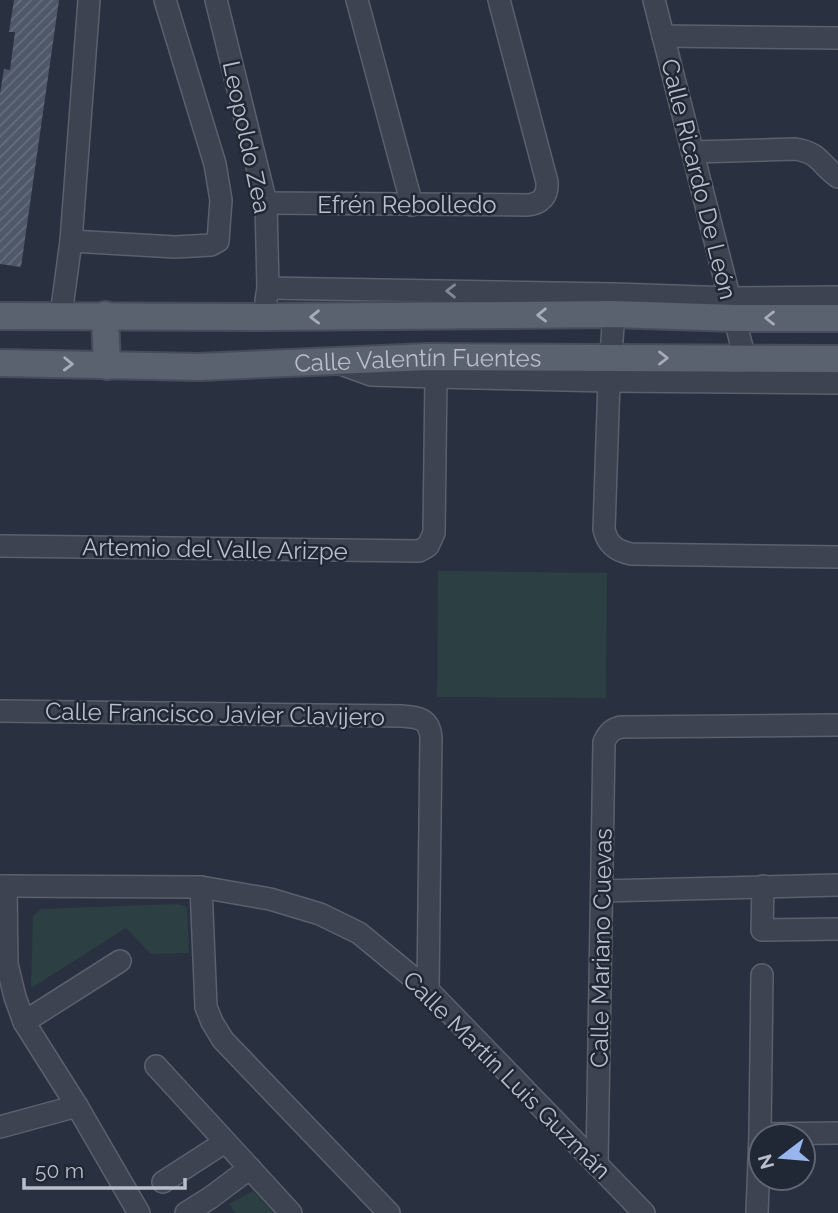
<svg xmlns="http://www.w3.org/2000/svg" width="838" height="1213" font-family="Raleway,sans-serif">
<defs>
<pattern id="building-hatch" width="6" height="6" patternUnits="userSpaceOnUse" patternTransform="scale(1.75)"><rect width="6" height="6" fill="#4f5868"/><path d="M-1 1l2-2M0 6l6-6M5 7l2-2" fill="none" stroke="#666e7c"/></pattern>
</defs>
<rect width="100%" height="100%" fill="#293140"/>
<g fill="#2c3f42">
<path d="M438,571l169,2 -1,125 -169,-1z"/>
<path d="M178,904l9,3 2,46 -38,1 -25,-26 -95,60 2,-71 7,-8z"/>
<path d="M253,1191l21,22h-39l-6,-9z"/>
</g>
<path fill="url(#building-hatch)" d="M14,0h45l-38,267 -21,-3v-170l4,-25 6,1 5,-38h-6z"/>
<g fill="none" stroke-linecap="round" stroke-linejoin="round">
<g stroke="#5a616d" stroke-width="24">
<g id="minor">
<path d="M216,0l50,203 2,85 -2,12"/>
<path d="M357,0l55,205"/>
<path d="M654,0l91,359"/>
<path d="M663,36l175,2"/>
<path d="M693,152l102,-3c26,4 24,15 43,28"/>
<path d="M266,203l261,2c14,-1 21,-9 20,-23l-48,-182"/>
<path d="M71,241l104,6 36,-2 7,-4 3,-41 -6,-36 -50,-164"/>
<path d="M268,288l347,6 115,4 108,-1"/>
<path d="M615,299l-6,82 -5,148c3,15 12,22 27,25l207,3"/>
<path d="M61,315l10,-74 18,-241"/>
<path d="M338,363l33,12 65,2 173,4 229,2"/>
<path d="M0,546l419,5 9,-5 6,-13 2,-156"/>
<path d="M0,711l401,5c17,1 28,2 30,21l-3,253"/>
<path d="M0,886l201,1 69,12 50,15 39,19 69,57 216,223"/>
<path d="M6,886l1,78 8,33 9,25 53,84 62,107"/>
<path d="M763,886l-1,44 76,-1"/>
<path d="M201,887l5,120 6,15 11,18 166,173"/>
<path d="M602,891l236,-6"/>
<path d="M24,1022l96,-61"/>
<path d="M156,1066l135,147"/>
<path d="M0,1127l77,-21"/>
<path d="M760,1134l78,-1"/>
<path d="M597,1165l7,-423c4,-9 9,-14 18,-15l216,-2"/>
<path d="M163,1182l62,-40"/>
<path d="M186,1213l24,-15 40,-30"/>
<path d="M757,1213l3,-79 2,-159"/>
</g>
</g>
<g stroke="#464c59" stroke-width="30">
<g id="major">
<path d="M105,315l2,51"/>
<path d="M0,316l264,1 350,-3 121,4h103"/>
<path id="s1" d="M0,363l199,4 229,-10 410,2"/>
</g>
</g>
<use href="#minor" stroke="#3d4350" stroke-width="21"/>
<use href="#major" stroke="#5b626f" stroke-width="26"/>
</g>
<defs><path id="oneway-chevron" d="M-2-3.5L2.5 0L-2 3.5" fill="none" stroke-width="1.6" stroke-linecap="round" stroke-linejoin="round" transform="scale(1.75)"/></defs>
<use stroke="#818793" href="#oneway-chevron" transform="translate(451 291) rotate(-179)"/>
<g stroke="#a6acb8">
<use href="#oneway-chevron" transform="translate(542 315) rotate(179)"/>
<use href="#oneway-chevron" transform="translate(315 317) rotate(179)"/>
<use href="#oneway-chevron" transform="translate(770 318) rotate(180)"/>
<use href="#oneway-chevron" transform="translate(663 358)"/>
<use href="#oneway-chevron" transform="translate(68 364) rotate(2)"/>
</g>
<g text-anchor="middle" dominant-baseline="central" stroke-width="5" stroke-linejoin="round" paint-order="stroke">
<g font-size="24" fill="#b9bfca" stroke="#212835">
<text transform="translate(247 137) rotate(78)">Leopoldo Zea</text>
<text transform="translate(699 179) rotate(76)">Calle Ricardo De León</text>
<text x="407" y="204">Efrén Rebolledo</text>
<text stroke="none"><textPath href="#s1" startOffset="418">Calle Valentín Fuentes</textPath></text>
<text transform="translate(215 549) rotate(1)">Artemio del Valle Arizpe</text>
<text transform="translate(215 714) rotate(1)">Calle Francisco Javier Clavijero</text>
<text transform="translate(601 948) rotate(-89)">Calle Mariano Cuevas</text>
<text transform="translate(507 1075) rotate(45)">Calle Martín Luis Guzmán</text>
</g>
</g>
<g transform="translate(782 1157) rotate(254)"><circle r="33" fill="#212835" stroke="#5e6471" stroke-width="2"/>
<path d="M0-5L12 26L0 18L-12 26Z" fill="#99b5ef"/>
<text y="-10" font-size="19" font-weight="bold" text-anchor="middle" fill="#b9bfca">N</text>
</g>
<path d="M24 1178v10h161v-10" fill="none" stroke="#b9bfca" stroke-width="3.5"/>
<text x="35" y="1178" font-size="21" fill="#b9bfca" stroke="#212835" stroke-width="5" paint-order="stroke">50 m</text>
</svg>
